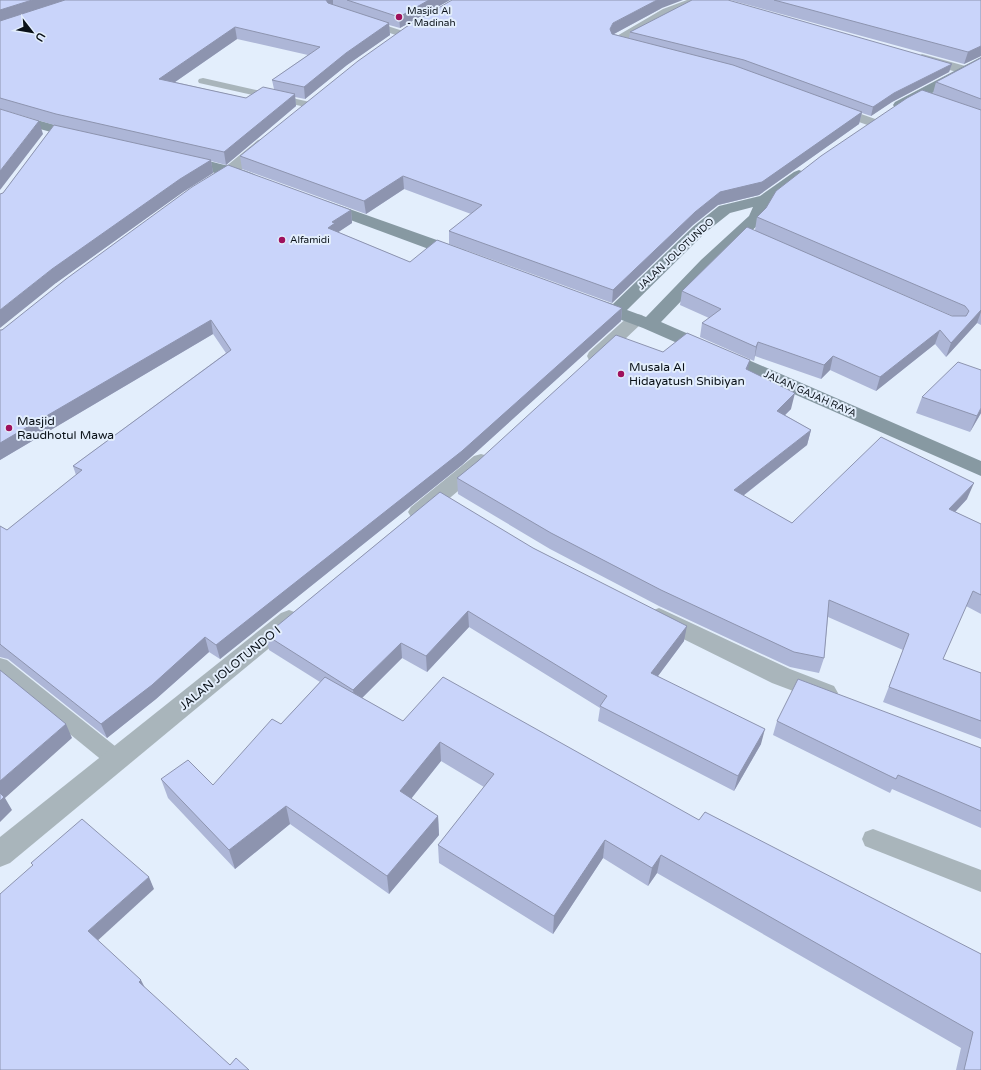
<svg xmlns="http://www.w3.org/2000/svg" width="981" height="1070" font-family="'Varela Round',sans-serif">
<rect width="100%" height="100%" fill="#e3eefc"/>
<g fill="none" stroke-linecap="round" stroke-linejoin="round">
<g fill="#a9b5bb" fill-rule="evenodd">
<path d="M366,19l40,13 1,2 -5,3 -40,-13 -1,-2 1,-2z"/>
<path d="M203,78l107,24 6,3 -6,3 -111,-25 -1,-2 1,-2z"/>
<path d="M0,658l7,2 118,94 3,6 -3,6 -8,3 -8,-3 -109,-89z"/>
<path d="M873,829l108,41v22l-116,-46 -3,-7 3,-7z"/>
</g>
<g fill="#a9b5bb" fill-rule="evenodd">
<path d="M687,0h16l-2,2 -30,13 -44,24 14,4 2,3 -2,3 -4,1 -25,-7 -2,-3 53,-31z"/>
<path d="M922,54l47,13 2,3 -7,4 -47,-13 -1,-3z"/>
<path d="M833,104l45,16 2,3 -2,3 -5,1 -45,-16 -2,-3 2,-3z"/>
<path d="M263,139l5,1 2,3 -2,3c-14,12 -46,45 -64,40l-3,-3 3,-3 20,-12 34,-28z"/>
<path d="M636,314l6,1 3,4 -3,4 -39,37 -7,2 -7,-2 -2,-4 2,-4 41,-37z"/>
<path d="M481,454l7,2 3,5 -3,5 -61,51 -8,2 -8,-2 -3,-5 3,-5 63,-51z"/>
<path d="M659,608l131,61 44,17 4,7 -4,7 -9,3 -53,-20 -121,-60 -4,-6 4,-6z"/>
<path d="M289,610l8,3 4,6 -4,6 -287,238 -10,4v-30l281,-224z"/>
</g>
<g fill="#8799a2" fill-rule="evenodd">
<path d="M981,57v9l-76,42h-10l-2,-3 2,-3z"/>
<path d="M0,110l85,23 2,3 -2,3 -5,1 -80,-22z"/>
<path d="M184,156c13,3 69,13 75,22l-3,3 -5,2 -72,-20 -2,-3 2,-3z"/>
<path d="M799,170l5,2 3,3 -3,3 -32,25 -10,18 -49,47 -52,54 320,139v15l-338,-148 -56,-21 -3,-4 3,-4 6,-1 20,6 81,-78 25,-20 41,-10 34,-24zM753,207l-4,9 -48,44 -55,57 -19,-7 79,-78 24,-19z"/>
<path d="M324,200l141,50 2,4 -2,4 -6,1 -6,-1 -135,-50 -2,-3 2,-3z"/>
</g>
</g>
<g fill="#adb6d7" fill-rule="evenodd">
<path d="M0,0h450l-50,28 -11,-3 1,10 -43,30 -42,34 -10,-2 1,9 -70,59 -15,-4 2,12 -30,19 -127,91 -53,-90 51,-68 -54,-16zM237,39l71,16 -36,25 2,9 -28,9 -71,-16z"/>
<path d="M730,0h251v56l-17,8z"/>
<path d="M662,8l-48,26 15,4 1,-6 322,32 -3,8 -57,30 -21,14 -9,-3 -3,11 -100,71 -41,10 -25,20 -81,78 -163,-59v-13l22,-17 -67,-25 -38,25 -124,-45 -2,-13z"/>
<path d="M981,58v267l-4,-2 -31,34 -11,-13 -59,47 -46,-21 -9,9 -66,-23 -1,5 -54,-24 2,-14 7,-5 -29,-13 2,-14 73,-61 2,-13 176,-124 3,-11zM837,266l116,50h-1z"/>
<path d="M351,210l1,13 -14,9 72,30 212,46 -1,13 -159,144 -242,194 -11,-7 -53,47 -49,39 -99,-79 -8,-2v-131l7,4 69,-55 -3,-9 153,-113 -13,-19 -213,126v-130z"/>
<path d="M663,352l85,18 43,39 -6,6 26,15 -4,15 -64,51 49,27 175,-24 -12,13 26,12v90l-15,-8 -23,53 38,14v66l-98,-37 20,-52 -75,-33 -4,41 -5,15 -29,-6 -131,-61 -109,-57 -92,-55 -1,-16z"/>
<path d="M922,397l59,16 -11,19 -54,-19z"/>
<path d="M440,492l244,149 -26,35 103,68 -27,47 -136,-70 2,-13 -131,-81 -42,45 -25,-14 -40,40 41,23 296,99 282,134v116h-25l5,-22 -304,-175 -9,13 -45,-28 -50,76 -114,-71 -1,-18 46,-58 -43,-26 -30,38 27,17 1,19 -50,59 -99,-70 -55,45 -67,-71 -7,-19 52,6 68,-61 39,-42 -51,-32 -3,-15z"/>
<path d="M777,721l204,27v80l-89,-39 -2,4 -117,-58z"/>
</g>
<g fill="#8d94af">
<path d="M32,0h39l-71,22v-12z"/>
<path d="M325,0h8v7l-7,4z"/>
<path d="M429,0h21l-50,28 -1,-11z"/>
<path d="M657,0h26l-21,8 -50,27 -2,-6 3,-6z"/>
<path d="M389,23l1,12 -43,30 -42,34 -1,-12 42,-34z"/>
<path d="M235,27l2,12 -75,52 -3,-12z"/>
<path d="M981,46v10l-17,8 4,-12z"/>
<path d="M952,64l-3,8 -57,30 -21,14 2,-9 21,-14z"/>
<path d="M295,94l1,12 -70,59 -2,-13z"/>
<path d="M862,112l-3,12 -100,71 -41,10 -25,20 -81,78 1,-13 82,-78 25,-20z"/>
<path d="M39,121l4,13 -43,56v-19z"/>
<path d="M211,160l2,13 -30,19 -127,91 -56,45v-18l52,-41 128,-90z"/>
<path d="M403,176l1,13 -38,25 -2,-13z"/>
<path d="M351,210l1,13 -15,10 -9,-5 4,-6z"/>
<path d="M622,308l-1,13 -159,144 -242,194 -4,-14z"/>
<path d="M981,310v2l-4,11 -31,34 5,-14z"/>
<path d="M211,320l2,14 -213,126v-17z"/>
<path d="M940,330l-5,14 -59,47 4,-14z"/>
<path d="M758,342l-3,14 -1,5 2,-14z"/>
<path d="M833,356l-3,14 -9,9 3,-14z"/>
<path d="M750,360l-3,15 -1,-6z"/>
<path d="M795,393l-4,16 -18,18 4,-16z"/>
<path d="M981,408v5l-11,19 7,-16z"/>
<path d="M811,430l-4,15 -77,61 4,-16z"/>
<path d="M974,483l-7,16 -24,26 6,-16z"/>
<path d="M468,611l1,16 -42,45 -1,-16z"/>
<path d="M687,626l-3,15 -35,47 2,-15z"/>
<path d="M205,637l4,15 -53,47 -49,39 -6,-14z"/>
<path d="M401,643l1,15 -47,47 -2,-15z"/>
<path d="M66,724l6,14 -67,60 7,12 -12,12v-41z"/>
<path d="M765,729l-4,15 -27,47 4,-15z"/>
<path d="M440,742l1,19 -39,49 -2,-19z"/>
<path d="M286,806l4,18 -55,45 -6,-19z"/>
<path d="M438,816l1,19 -50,59 -2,-18z"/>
<path d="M605,840l-2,18 -50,76 1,-18z"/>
<path d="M661,855l-4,18 -9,13 4,-18z"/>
<path d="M149,877l5,12 -59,54 -7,-12z"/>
<path d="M141,980l6,12 -8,-10z"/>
</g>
<g fill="#c9d4fa" stroke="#8d94af">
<path d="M0,0h32l-32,10z"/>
<path d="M65,0h261l2,3 61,20 -43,30 -42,34 -32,-7 48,-33 -85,-20 -76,52 87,19 17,-11 32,7 -71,58 -168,-38 -56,-16v-77z"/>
<path d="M347,0h82l-30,17z"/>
<path d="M452,0h205l-44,23 -3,6 2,5 121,31 129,47 -100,70 -42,10 -25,20 -82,78 -164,-59 33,-26 -79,-29 -39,25 -124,-45 118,-95 48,-34z"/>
<path d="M692,0h36l224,64 -58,29 -21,14 -129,-47 -114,-28z"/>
<path d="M774,0h207v46l-13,6z"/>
<path d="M981,58v41l-45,-17z"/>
<path d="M922,90l59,20v200l-30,33 -11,-13 -60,47 -47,-21 -9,9 -66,-23 -2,5 -54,-24 19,-14 -39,-18 65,-64 205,89h14l3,-5 -4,-5 -208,-89 9,-9 10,-17 45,-35 86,-58z"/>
<path d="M0,109l39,12 -39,50z"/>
<path d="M54,125l157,35 -31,19 -128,90 -52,41v-116l3,-1z"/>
<path d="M228,165l123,45 -19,12 3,1 -7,5 82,34 27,-22 185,68 -160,143 -246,194 -11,-8 -53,48 -51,39 -100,-79 -1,-1v-118l7,4 75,-60 -9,-4 158,-116 -20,-30 -211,123v-113h2l64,-51 126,-92z"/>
<path d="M687,333l63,27 -4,9 49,24 -18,18 34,19 -77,60 58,33 89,-86 93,46 -25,26 32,15v71l-8,-4 -30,68 38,14v48l-92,-34 20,-53 -80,-34 -5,58 -30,-6 -133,-62 -110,-57 -94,-55 21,-17 138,-126 47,17z"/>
<path d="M958,362l23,8v38l-4,8 -55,-19z"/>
<path d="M440,492l93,56 154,78 -36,47 114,56 -27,47 -138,-70 7,-10 -139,-85 -42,45 -25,-13 -48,47 -87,-55z"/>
<path d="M0,670l66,54 -66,57z"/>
<path d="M325,677l78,44 40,-44 256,143 6,-8 276,142v116h-17l9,-38 -312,-177 -9,13 -47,-28 -51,76 -116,-71 56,-71 -54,-32 -40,49 38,25 -51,60 -101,-70 -57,44 -68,-71 27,-19 25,25 59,-66 9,5z"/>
<path d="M798,679l183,69v63l-83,-36 -2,4 -119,-58z"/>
<path d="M0,793l4,4 -4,4z"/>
<path d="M82,819l67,58 -61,54 53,49 -2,2 91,83 6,-7 13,12h-249v-176l33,-29 -2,-2z"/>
</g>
<g fill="#9f115c" stroke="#e3eefc" stroke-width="1.5">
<circle cx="399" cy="17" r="4"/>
<circle cx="282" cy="240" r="4"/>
<circle cx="621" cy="374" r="4"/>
<circle cx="9" cy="428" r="4"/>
</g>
<g text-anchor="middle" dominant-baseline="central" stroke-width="4" stroke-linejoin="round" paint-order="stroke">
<g font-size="10" fill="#0a1118" stroke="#e3eefc" text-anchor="start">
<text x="407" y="11">Masjid Al<tspan x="407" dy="12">- Madinah</tspan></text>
<text x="290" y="240">Alfamidi</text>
</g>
<g font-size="10" fill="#0a1118" stroke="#e3eefc">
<text transform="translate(676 254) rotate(-43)">JALAN JOLOTUNDO</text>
<text transform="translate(810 394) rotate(24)">JALAN GAJAH RAYA</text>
</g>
<g font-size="12" fill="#0a1118" stroke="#e3eefc" text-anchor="start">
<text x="629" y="367">Musala Al<tspan x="629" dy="14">Hidayatush Shibiyan</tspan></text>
<text x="17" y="421">Masjid<tspan x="17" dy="14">Raudhotul Mawa</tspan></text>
</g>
<g font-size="12" fill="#0a1118" stroke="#e3eefc">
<text transform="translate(230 668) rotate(-39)">JALAN JOLOTUNDO I</text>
</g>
</g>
<g transform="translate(32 32) rotate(121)" stroke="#e3eefc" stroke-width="3" paint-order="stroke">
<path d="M0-3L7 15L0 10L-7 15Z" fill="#0a1118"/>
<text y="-6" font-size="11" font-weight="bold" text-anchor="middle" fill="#0a1118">U</text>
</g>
</svg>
